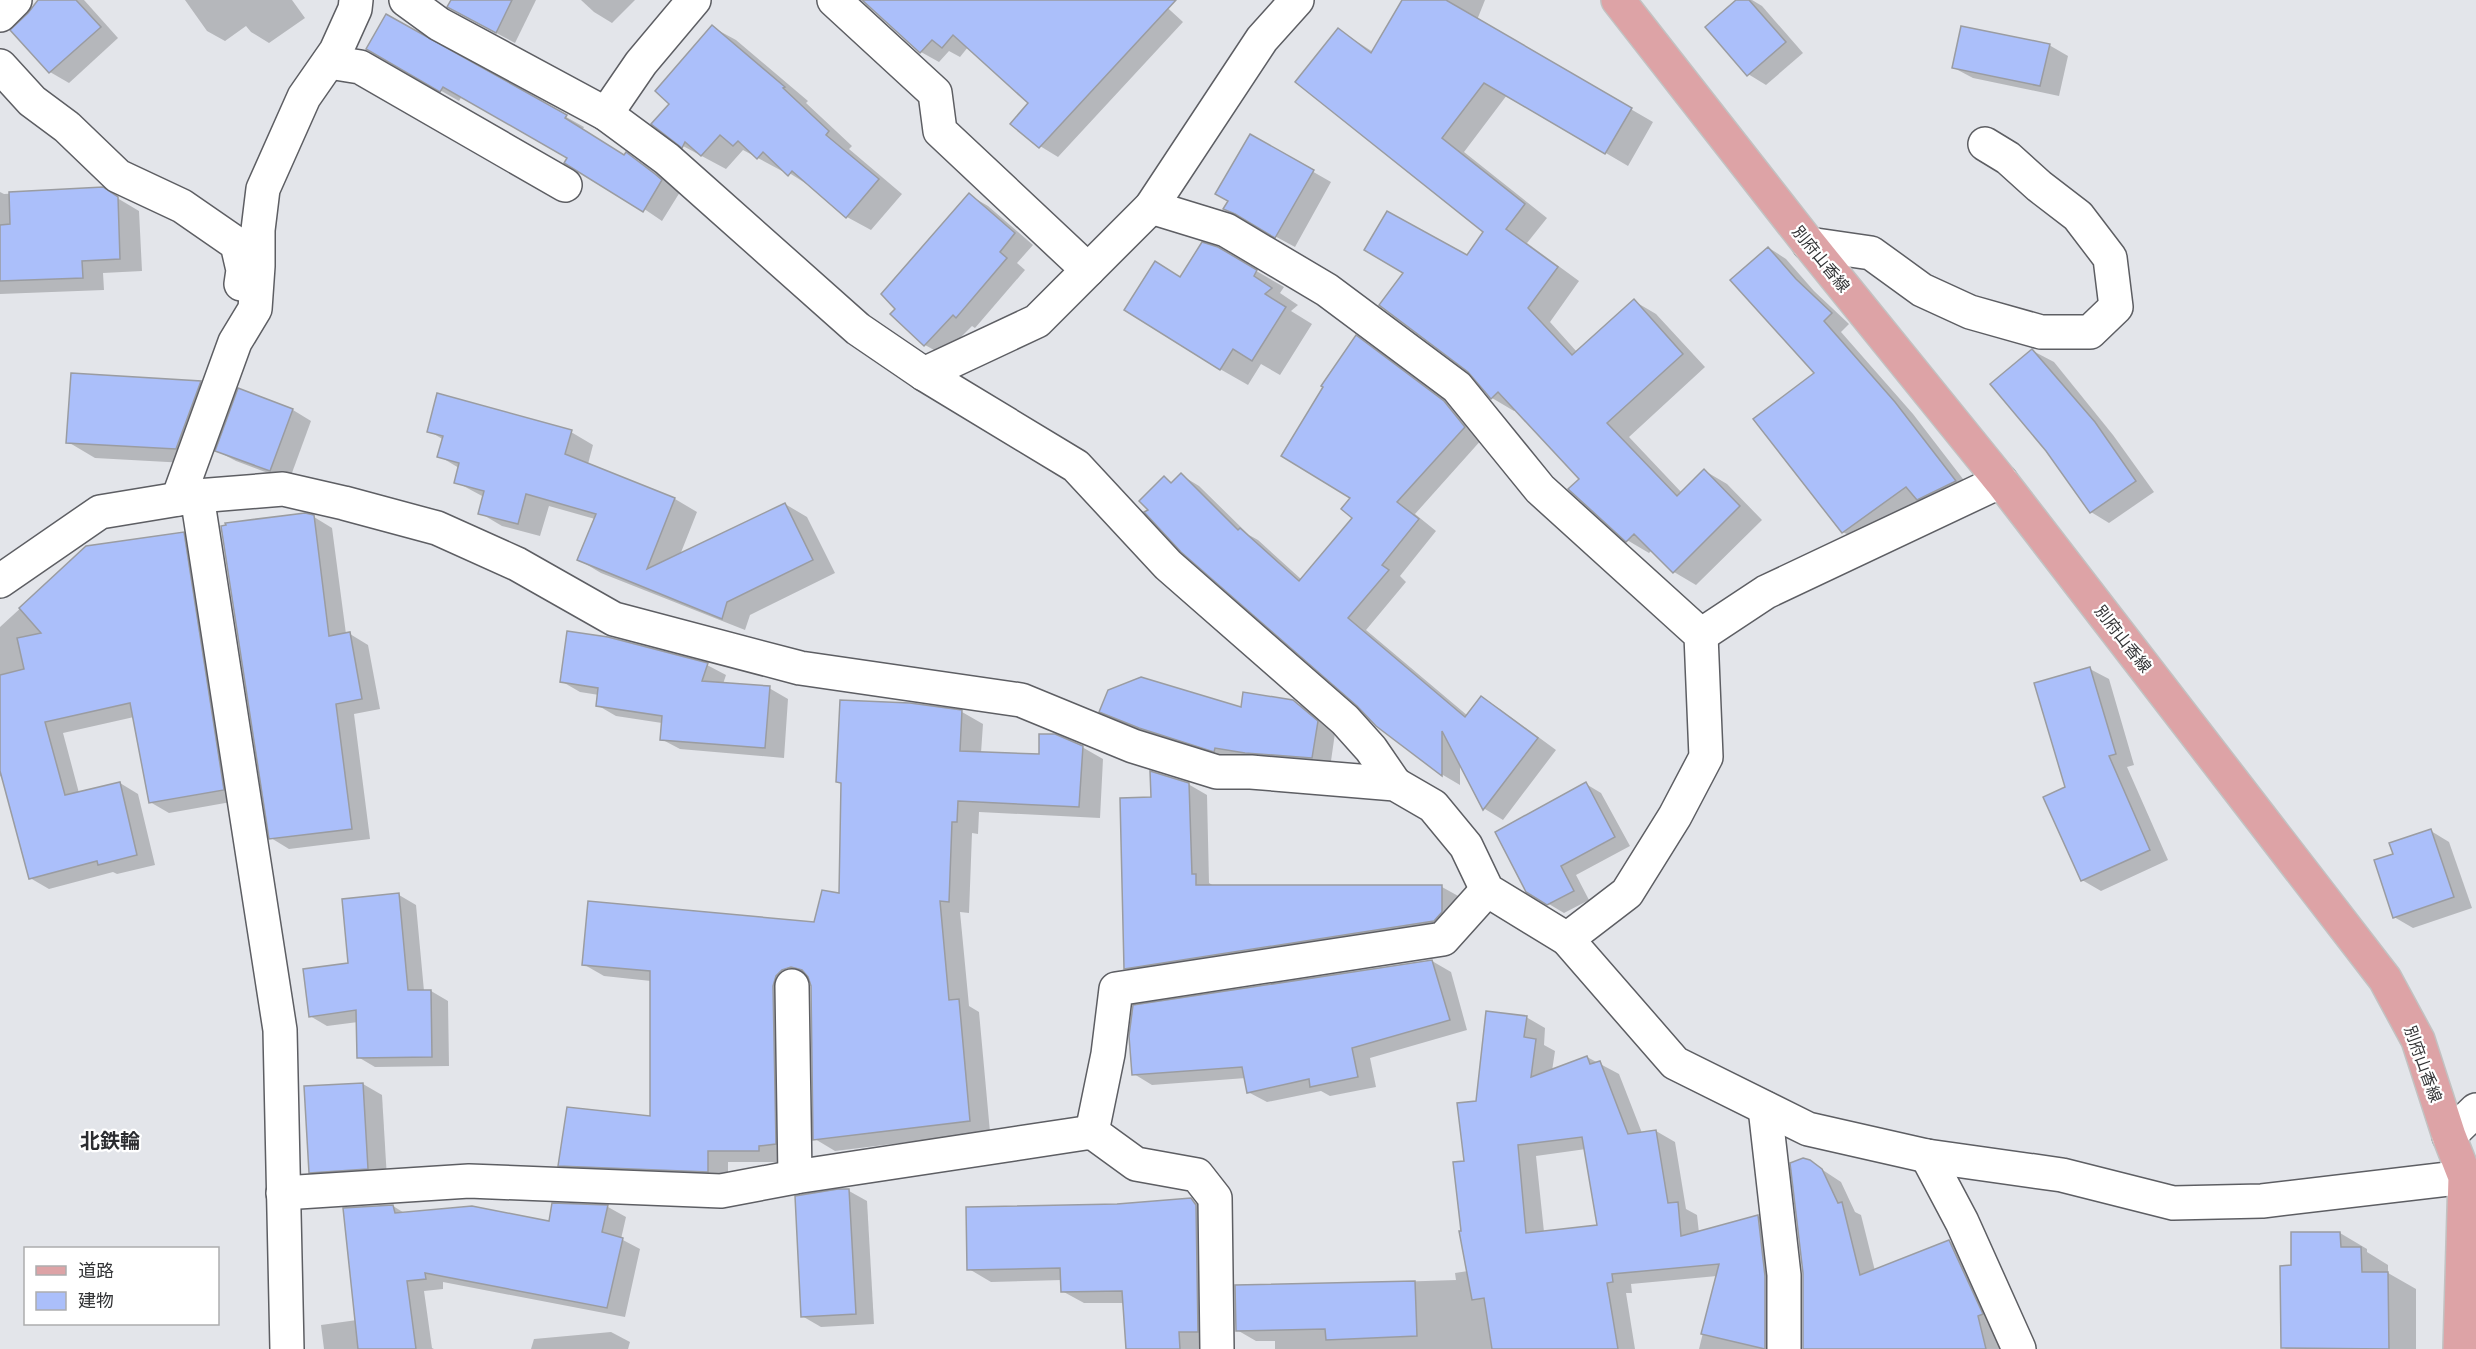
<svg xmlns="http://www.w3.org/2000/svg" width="2476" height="1349" font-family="'Work Sans','Noto Sans JP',sans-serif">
<rect width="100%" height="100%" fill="#e3e5ea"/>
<g fill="#0003" fill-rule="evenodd">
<path d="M40,0h44l34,38 -49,45 -19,-11 -38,-42z"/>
<path d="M185,0h107l13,18 -36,25 -18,-11 -5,-6 -21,15 -18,-10z"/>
<path d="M454,0h82l-21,43 -32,-17z"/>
<path d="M581,0h54l-23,23 -18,-11z"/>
<path d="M1159,0l24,22 -125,135 -18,-11 -10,-43 -62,-56 -8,10 -11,-6 -10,11 -18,-10 -56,-51z"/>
<path d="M1403,0h82l-8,20 176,102 -25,44 -121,-71 -43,57 83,66 -20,25 52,38 -29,41 27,30 57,-51 22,13 49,53 -76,70 53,56 23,-22 22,13 35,36 -66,65 -22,-13 -22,-22 -3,3 -22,-13 -46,-61 -65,-70 -2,2 -22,-13 -24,-141 17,-25 -146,-202 34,22z"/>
<path d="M1738,0h14l10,6 41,47 -37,32 -18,-11z"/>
<path d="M386,16l198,111 -2,3 43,26 2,-2 18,11 35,27 -18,29 -93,-63 -107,-62 -3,5 -91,-52z"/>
<path d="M712,27l24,13 72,61 -2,2 46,43 -3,3 53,45 -31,36 -24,-13 -34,-29 -30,-19 -1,2 -39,-21 -17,19 -43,-23 -30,-22 18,-20z"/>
<path d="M2049,45l19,11 -9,40 -86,-18 -19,-10z"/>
<path d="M1250,136l81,46 -36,65 -70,-38 5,-8z"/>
<path d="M102,189l37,22 3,60 -39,2 1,17 -104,4v-102l4,2z"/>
<path d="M969,195l19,11 45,39 -16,18 8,7 -50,58 -3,-2 -29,29 -18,-10z"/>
<path d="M1769,248l17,11 28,32 35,33 -8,8 72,82 60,78 -37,17 -16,-9 -59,42 -18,-10 -27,-159z"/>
<path d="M1218,249l66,38 -4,6 18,12 -7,6 21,13 -32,51 -19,-11 -13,21 -28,-16 -39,-91z"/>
<path d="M1357,337l18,11 88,65 20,25 -68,76 21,17 -36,45 6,6 -40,48 102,86 14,-18 18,11 56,41 -53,70 -18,-11 -25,-46v22l-17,-10 -66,-50 -213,-247 9,5 8,-8 18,11 50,49 9,5 44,40 52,-62z"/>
<path d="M2033,351l21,11 59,73 41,57 -45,31 -18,-11z"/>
<path d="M72,375l129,7 27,16 -24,66 -109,-6 -27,-16z"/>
<path d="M293,410l18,11 -22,60 -53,-20 -19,-10z"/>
<path d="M429,431l142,1 22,13 -5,19 87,35 22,13 -17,43 105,-51 22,13 28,56 -85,42 -5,15 -144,-57 -22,-13 16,-41 -46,-13 -9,30 -38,-10 -22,-13 4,-16 -28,-15 3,-14 -20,-12 5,-16z"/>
<path d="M314,517l18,11 14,106h4l18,11 12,64 -26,5 16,125 -81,10 -18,-11z"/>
<path d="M183,533l19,11 40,256 -73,13 -19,-11 -16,-85 -71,16 16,60 41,-10 18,11 17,71 -38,9 -4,-2 -64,17 -19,-11 -26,-100 -4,-2v-149l86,-79z"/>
<path d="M707,665l19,10 -3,9 46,4 19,11 -4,59 -104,-9 -19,-10 1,-16 -46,-7 -19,-11 2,-10 -19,-3 -19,-11z"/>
<path d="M2090,669l19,10 25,86 -7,2 41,93 -67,31 -19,-11 -15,-92z"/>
<path d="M1293,701l19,11 23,21 -5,35 -97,-7 -74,-23 -40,-16 -18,-11 141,-2z"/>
<path d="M962,712l21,12 -2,29 59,2 42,-8 21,12 -3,59 -121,-6 -1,22 -6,-1 -3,80 -9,-1 9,94 10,6 11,120 -155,19 -20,-12 -4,-160 -8,3 -23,180h-52v21l-148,-6 -20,-12 92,-48 -1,-136 -47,-5 -21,-12 232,-40 26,-29 1,-111 -4,-2z"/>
<path d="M1188,784l19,11 2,88 5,3 228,1 18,10v25l-316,56 -18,-10 27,-169z"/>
<path d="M1586,784l15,9 29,53 -54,29 13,25 -25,13 -37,-22z"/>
<path d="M2431,831l18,11 23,66 -59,20 -19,-11 1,-63z"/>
<path d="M399,895l17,10 8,86h7l17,10 1,65 -74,1 -17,-10v-35l-31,4 -17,-10z"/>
<path d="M1432,961l19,11 16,58 -97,28 6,29 -46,9 -9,-5 -54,11 -19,-10 -2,-14 -94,7 -18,-11z"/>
<path d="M1526,1017l19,11 -1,17 11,6 -3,20 35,-14 32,17 23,59 14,-2 19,11 11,67 11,6 2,18 59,-17 19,11 7,122h-85l18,-73 -86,8 1,9h-6l9,56h-360v-8h-19l-19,-11 -1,-43 220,-7 -1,-7 13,-2 -5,-39 3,-70 11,-60zM1586,1149l13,78 -55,5 -8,-76z"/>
<path d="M363,1084l19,11 5,84 -57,3 -19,-10z"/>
<path d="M1809,1161l32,21 14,30 6,3 14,56 74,-30 20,11 33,97h-198z"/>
<path d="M849,1191l18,10 7,123 -53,3 -19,-11z"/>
<path d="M1191,1200l22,12 4,137h-90l-2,-46h-41l-22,-12v-11l-71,2 -22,-13 148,-64z"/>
<path d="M554,1205l54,2 18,10 -5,22 19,10 -15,68 -182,-35v7l-19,2 8,57 2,1h-110l-3,-24 36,-5 36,-114 13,8 145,9z"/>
<path d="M2340,1233l27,16v3l21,13v8l28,16v60h-130l-4,-2 10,-81z"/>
<path d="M611,1332l19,10 -2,7h-97l3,-10z"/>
</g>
<g fill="#abbffa" stroke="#9a9ca1" stroke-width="1.5" fill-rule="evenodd">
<path d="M38,0h38l25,27 -52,46 -39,-43 18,-17z"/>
<path d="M451,0h61l-16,33 -49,-26z"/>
<path d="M862,0h314l-137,148 -29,-24 18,-21 -75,-68 -11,13 -10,-8 -12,13z"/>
<path d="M1402,0h44l186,108 -27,46 -121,-71 -42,55 83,66 -19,25 52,38 -30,41 44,47 62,-56 49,55 -76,69 70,73 27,-27 36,37 -67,67 -39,-39 -8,8 -58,-53 11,-10 -81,-87 -7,7 -23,-27 -89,-67 24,-32 -39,-23 23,-39 80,44 16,-23 -188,-150 43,-54 33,25z"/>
<path d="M1736,0h13l37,42 -39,34 -42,-49z"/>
<path d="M386,14l181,101 -2,3 59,37 2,-3 29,22 7,6 -19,32 -79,-49 3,-5 -124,-71 -3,5 -74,-43z"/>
<path d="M712,25l73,62 -2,1 46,43 -3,4 53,44 -33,39 -54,-47 -4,5 -25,-24 -6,7 -19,-18 -5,5 -13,-11 -19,21 -16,-14 -3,6 -31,-24 18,-20 -14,-13z"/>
<path d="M1961,26l89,18 -10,42 -88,-18z"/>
<path d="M1250,134l64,36 -39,68 -40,-24 -12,-5 5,-8 -13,-7z"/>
<path d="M103,187l15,10 2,62 -38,2 1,17 -83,3v-56l10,-1 -1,-32z"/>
<path d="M969,193l46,40 -15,19 7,6 -51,60 -3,-3 -29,31 -34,-32 5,-5 -14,-15z"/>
<path d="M1202,242l16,5 39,23 -3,6 18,12 -7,6 21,13 -34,54 -19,-12 -13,21 -96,-60 31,-49 25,16z"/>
<path d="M1768,247l28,32 36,34 -8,8 71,81 61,79 -39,19 -11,-13 -64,46 -89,-114 61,-46 -84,-93z"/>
<path d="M1356,335l88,66 21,26 -68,75 22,17 -37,46 7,5 -41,48 117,99 16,-21 57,42 -55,72 -41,-79v45l-66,-50 -19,-20 -176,-154 -37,-40 4,-2 -9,-9 25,-25 7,7 10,-10 57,57 2,-2 59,53 53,-63 -11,-9 9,-11 -69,-42 42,-69 -2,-1z"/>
<path d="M2032,349l63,73 41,59 -46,32 -44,-62 -56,-67z"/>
<path d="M71,373l130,8 -25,68 -110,-6z"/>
<path d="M238,388l55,21 -23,62 -55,-20z"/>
<path d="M437,393l135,37 -7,24 110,44 -28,71 138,-66 28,57 -86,42 -5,17 -145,-59 19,-46 -70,-20 -8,30 -40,-10 6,-23 -30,-8 5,-20 -22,-6 6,-21 -16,-4z"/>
<path d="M305,513l9,2 15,121 21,-4 12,67 -26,5 16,125 -83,10 -48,-313 5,-1 -1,-2z"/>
<path d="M184,532l40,258 -75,13 -19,-100 -85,19 20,73 55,-13 17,73 -39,10 -1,-4 -68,18 -29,-108v-96l24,-6 -7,-31 24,-5 -22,-25 67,-62z"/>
<path d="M567,631l41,6 100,26 -6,18 68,5 -5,62 -105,-8 2,-24 -66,-10 2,-18 -38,-6z"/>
<path d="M2090,667l26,87 -7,2 41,94 -69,31 -38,-84 22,-10 -31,-104z"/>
<path d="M1141,677l100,30 2,-15 50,8 25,21 -6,37 -67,-5 -30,-5 -1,4 -75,-24 -40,-16 9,-22z"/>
<path d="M840,700l70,3 52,7 -2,41 79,3v-20h16l28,12 -4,61 -121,-6 -1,21h-5l-3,80 -9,-1 9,99 10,-1 11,122 -157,19 -2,-154 -3,-9 -6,-7 -11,-3 -9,3 -6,6 -3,10 3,158 -17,2v5h-51v21l-150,-6 9,-59 83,9v-145l-68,-6 6,-64 226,21 8,-32 17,3 2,-110 -5,-1z"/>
<path d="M1150,771l39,12 3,91h4v11h246v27l-8,9 -310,48 -4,-171 31,-1z"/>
<path d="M1586,782l29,55 -54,29 13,25 -27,14 -21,-13 -31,-60z"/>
<path d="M2431,829l23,68 -61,21 -19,-58 19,-6 -4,-11z"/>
<path d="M399,893l9,97h23l1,67 -75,1 -1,-48 -47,7 -6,-48 45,-6 -6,-64z"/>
<path d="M1432,960l18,60 -98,28 6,29 -48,10 -1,-8 -62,14 -5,-26 -110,8 -3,-39 4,-31z"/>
<path d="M1486,1011l41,5 -3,21 12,2 -5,38 56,-21 3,8 10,-3 28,73 28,-4 12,73 10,-1 3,34 77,-21 7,61v73l-64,-15 18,-70 -107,10 1,8 -6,1 11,66h-126l-8,-51 -12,2 -13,-69h2l-8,-69 11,-1 -7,-58 19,-2zM1582,1137l15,88 -71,8 -8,-88z"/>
<path d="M363,1083l5,86 -59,4 -5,-87z"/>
<path d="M1803,1158l7,2 12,9 16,34 4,-1 18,73 89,-35 34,74 -5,2 8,33h-183v-76l-13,-110z"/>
<path d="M838,1189h11l7,125 -55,3 -6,-121z"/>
<path d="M1191,1198l5,7 2,127h-19l1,17h-54l-4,-58 -61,1 -1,-24 -93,2 -1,-63 151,-3z"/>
<path d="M552,1203l56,2 -6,27 21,6 -16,70 -182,-35 1,6 -19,2 9,68h-58l-15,-141 50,-3 2,8 77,-7 77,15z"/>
<path d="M2291,1232h49l1,15h20l1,25h26l1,77 -108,-1 -1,-82 11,-1z"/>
<path d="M1415,1281l2,55 -91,4 -1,-11 -89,2 -1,-46z"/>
</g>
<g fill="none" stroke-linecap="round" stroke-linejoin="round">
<g stroke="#5d5e63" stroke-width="36">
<g id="minor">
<path d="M406,0l33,24 167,90 61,45 191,170 66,45 152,92 92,99 177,155 26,29 24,35"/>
<path d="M834,0l101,93 5,38 148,139"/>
<path d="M0,15l15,-15"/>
<path d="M329,62l31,5 205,118"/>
<path d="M0,66l32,35 35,26 51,49 64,30 55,38 6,26 -2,14"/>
<path d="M606,114l35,-51 53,-63"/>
<path d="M1151,207l75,23 101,60 130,97 83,102 161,146 5,122 -31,59 -48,77 -60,46"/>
<path d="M1809,244l62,9 51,37 48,22 71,20h49l26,-25 -6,-49 -32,-42 -39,-30 -31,-28 -23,-14"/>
<path d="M924,374l113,-53 114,-114 111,-168 35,-39"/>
<path d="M197,496l83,534 7,319"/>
<path d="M178,499l57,-157 20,-33 3,-43v-36l5,-41 41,-92 32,-46 19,-42 1,-9"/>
<path d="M0,581l100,-69 97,-16 86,-7 61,14 93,25 80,36 97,55 186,49 221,32 112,46 84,26h34l144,12 38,22 33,40 21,44 80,49 108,124 133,66 119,27 135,19 111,28 89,-2 203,-24"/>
<path d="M1701,635l65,-43 235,-111"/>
<path d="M792,986l3,191"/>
<path d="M1765,1108l19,167v74"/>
<path d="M1092,1132l16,-78 8,-65 327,-50 44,-49"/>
<path d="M2449,1136l27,-26"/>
<path d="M1927,1156l35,66 57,127"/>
<path d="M283,1193l186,-12 252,10 74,-14 297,-45 44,32 61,11 18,23 2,151"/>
</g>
</g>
<g stroke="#c2c2c2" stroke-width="36">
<path id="major" d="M1618,0l191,244 192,237 384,498 33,61 31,96 16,41 -5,172"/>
</g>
<use href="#minor" stroke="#fff" stroke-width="33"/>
<use href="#major" stroke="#dda3a6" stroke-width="33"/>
</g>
<g text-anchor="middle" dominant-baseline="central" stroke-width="4.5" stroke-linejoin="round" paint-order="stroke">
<g font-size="16" fill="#323335" stroke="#fff">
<text transform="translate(1821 259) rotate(51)">別府山香線</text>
<text transform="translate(2123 639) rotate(52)">別府山香線</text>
<text transform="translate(2423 1064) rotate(70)">別府山香線</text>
</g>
<g font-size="20" font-weight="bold" fill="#2b2c30" stroke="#fff">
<text x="110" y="1141">北鉄輪</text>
</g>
</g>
<rect x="24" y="1247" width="195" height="78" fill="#ffffff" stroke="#adadae" stroke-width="1.5"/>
<rect x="36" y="1266" width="30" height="9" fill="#dda3a6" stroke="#adadae" stroke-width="1.5"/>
<text x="78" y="1277" font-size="18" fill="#323335">道路</text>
<rect x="36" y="1292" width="30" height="18" fill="#abbffa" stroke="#adadae" stroke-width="1.5"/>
<text x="78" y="1307" font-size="18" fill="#323335">建物</text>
</svg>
